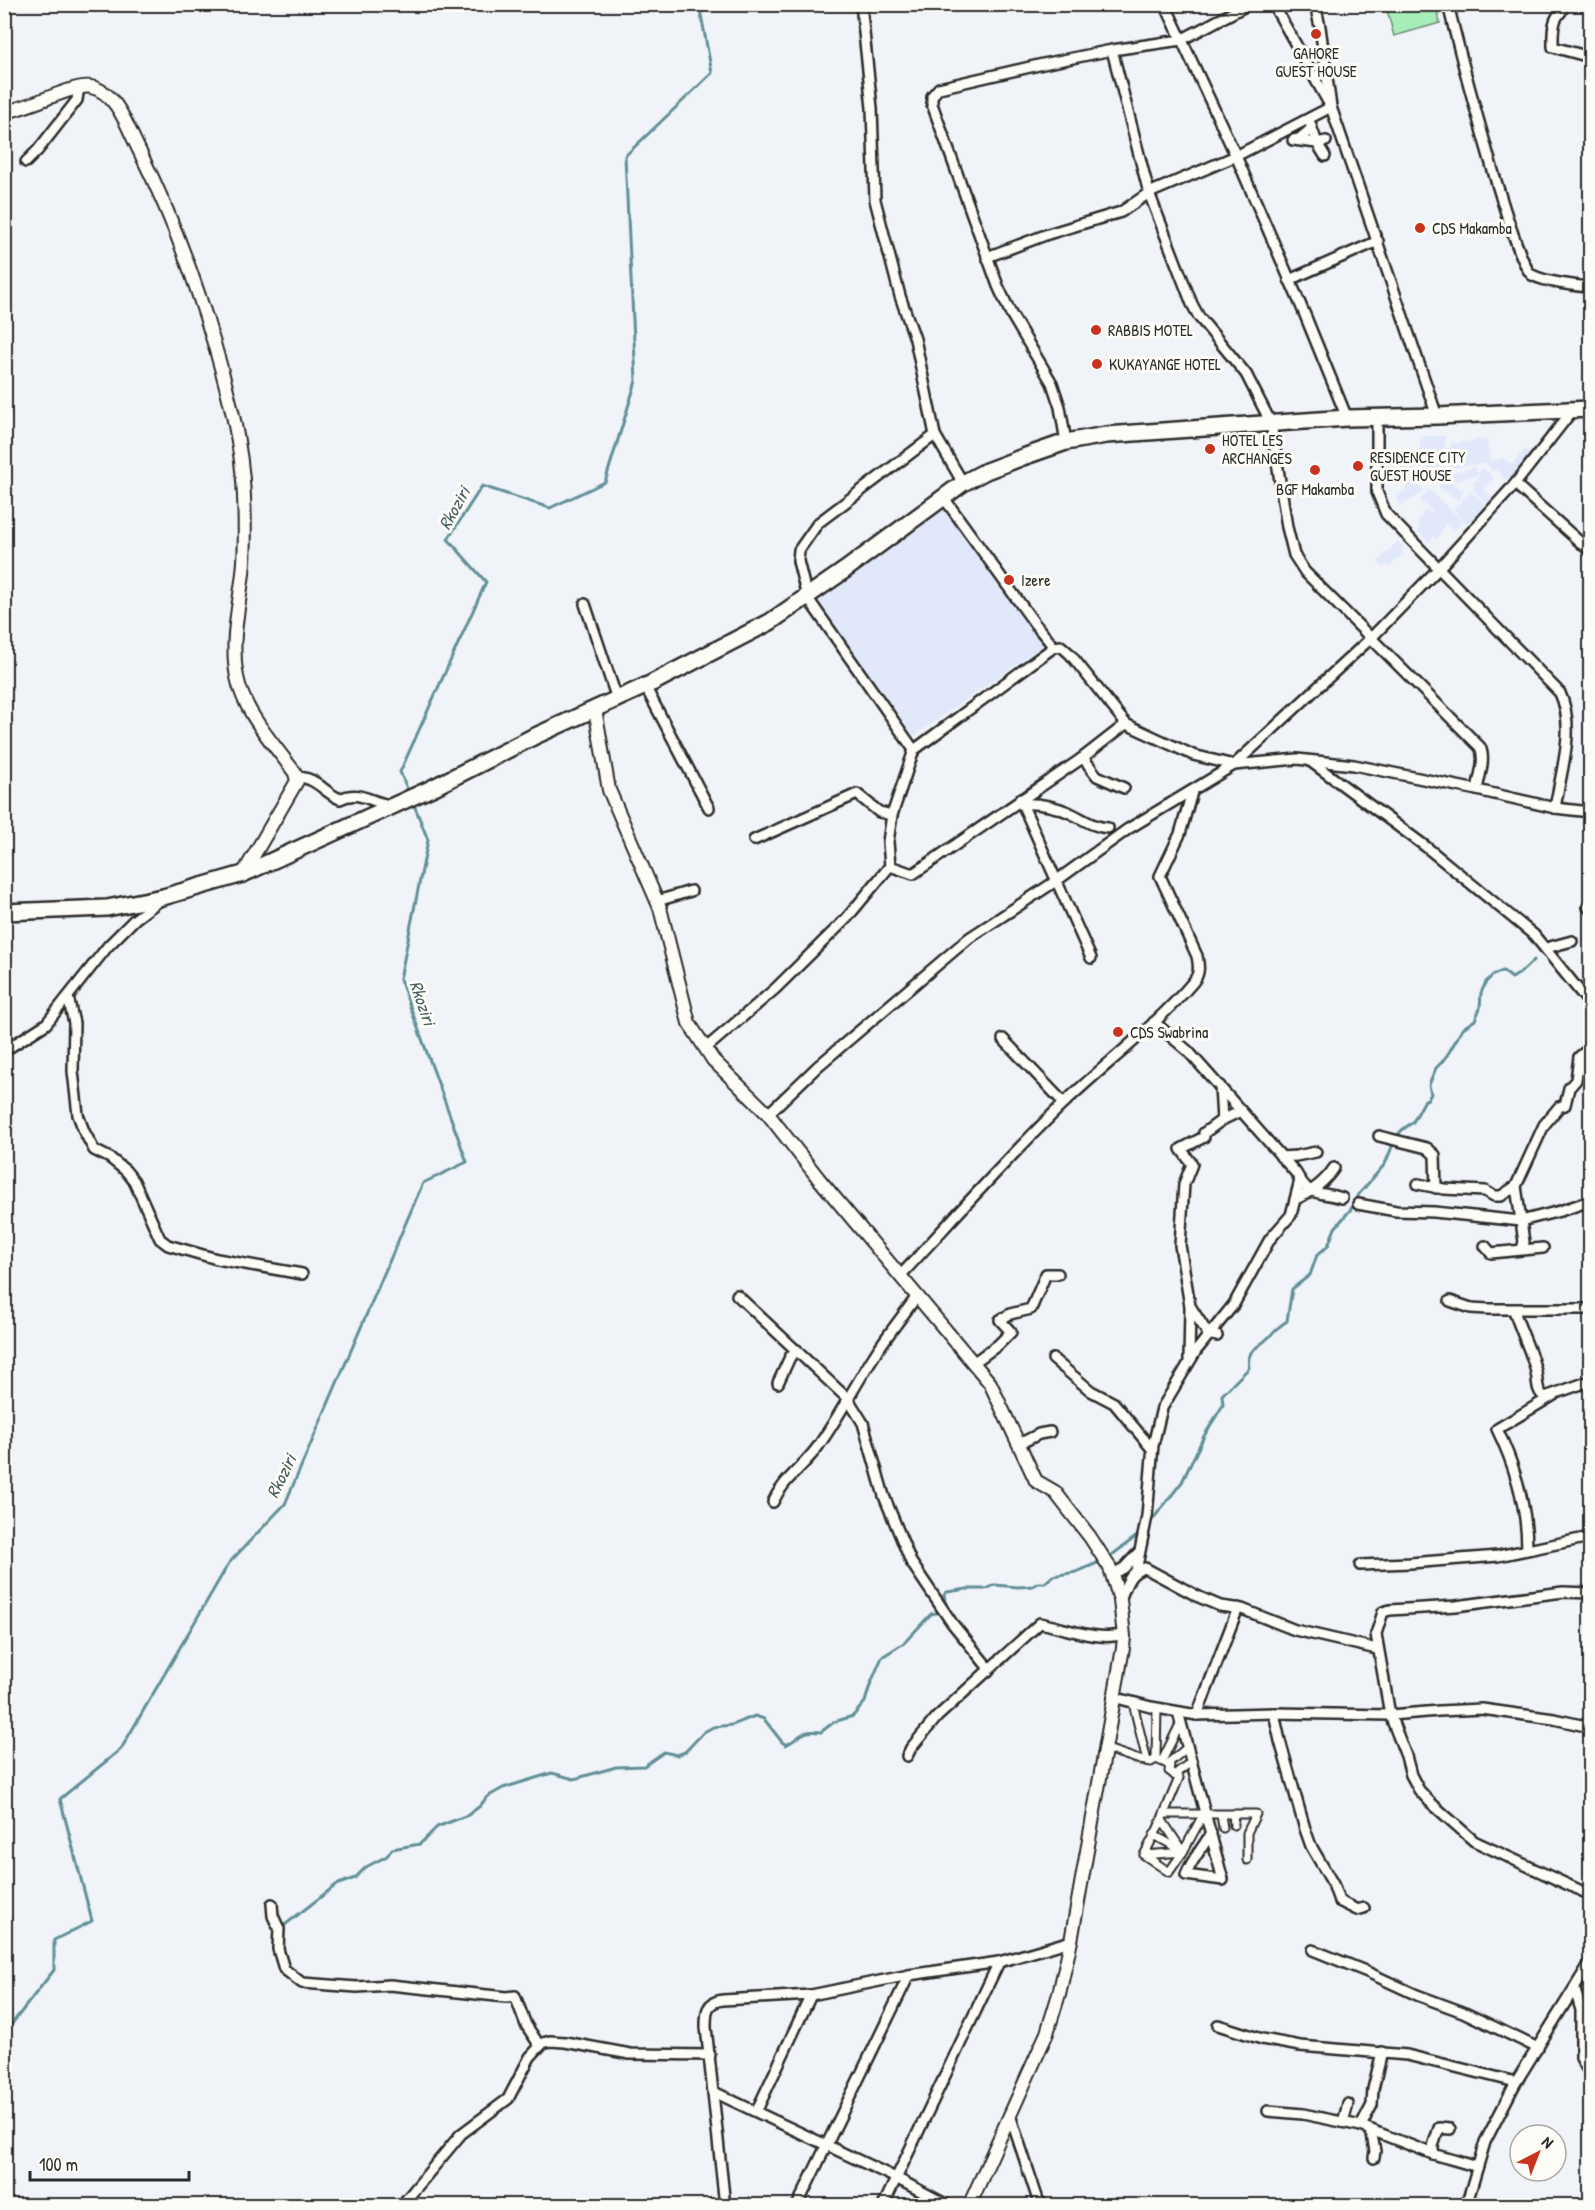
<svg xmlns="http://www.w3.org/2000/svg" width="1595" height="2210" font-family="'Patrick Hand',sans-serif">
<rect width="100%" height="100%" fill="#f0f3f8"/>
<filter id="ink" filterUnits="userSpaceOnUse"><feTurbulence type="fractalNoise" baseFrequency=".0167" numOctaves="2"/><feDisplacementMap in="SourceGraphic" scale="12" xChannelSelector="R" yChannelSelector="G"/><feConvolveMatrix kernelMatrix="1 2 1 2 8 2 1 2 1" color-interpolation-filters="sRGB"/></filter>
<g filter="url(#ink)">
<g fill="#e1e8fa">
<path d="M1420,436h25l-1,41 -19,-1v-9h7v-11h-12z"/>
<path d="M1486,439l4,23 13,-4 9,6 13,-15 9,7 -25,27 -12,-13 -5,1 -3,-3 -2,-5 -38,5 -2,-19 4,-1 -1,-4z"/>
<path d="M1396,453l13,1v5l7,1 -1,20 -28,-1 1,-20h8z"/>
<path d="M1475,467l2,6 7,-5 10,11 -11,10 12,12 -6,5 -16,-17 2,-2 -3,-3 7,-7 -1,-2 -24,6 -2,-8 10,-3 1,4 1,-4z"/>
<path d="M1444,477l20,14 -6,9 -20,-13z"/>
<path d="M1417,480l7,12 -23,14 -6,-9 12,-7 -2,-3z"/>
<path d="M1429,490l34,31 -10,10 -11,-10 3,5 -9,14 -2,-4 -5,6 -12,-11 4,-4 -4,-4 8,-13 11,5 -16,-15z"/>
<path d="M1470,493l9,5 7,8 -19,18 -14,-15z"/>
<path d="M942,502l102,143 -130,91 -102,-139z"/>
<path d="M1398,541l6,6 -4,3 3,3 -14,14 -3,-3 -3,3 -5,-6z"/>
</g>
<path fill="#a7edba" stroke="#698c72" stroke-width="1.5" d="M1404,5h31l5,18 -46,13 -7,-26z"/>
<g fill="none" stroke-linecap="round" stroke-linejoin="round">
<g stroke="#609097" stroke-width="3">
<path d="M409,793l-9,-21 86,-190 -38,-43 34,-53 68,22 55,-26 31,-101 -11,-225 87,-83 -13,-69"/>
<path d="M1149,1524l33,-42 22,-46 19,-31 -1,-10 27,-27c-3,-20 9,-19 20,-31 8,-9 8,-9 18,-16l5,-32 18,-14 7,-20 11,-9 7,-18 16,-19 8,-15 26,-30 11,-27 6,-7 11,-8 12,-22 3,-1 3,-5 -2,-9 7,-17 9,-9 18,-31 12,-8 5,-12 1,-15 5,-11 7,-7 10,-4 9,7 8,-5 14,-13"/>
<path d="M1108,1558l33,-25"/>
<path d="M945,1607l1,-4 -2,-8 3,-3 20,-3h19l9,-4 23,2 15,-1 5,-3h7l8,-7 23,-4 26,-11"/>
<path d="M281,1928l55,-43 19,-7 11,-11 21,-11 5,-7 28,-5 17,-17 31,-12 12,-9 7,-9 16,-9 49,-15 22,6 42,-12 28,-1 20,-14 13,3 8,-3 19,-20 9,-5 19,-2 23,-9 9,3 18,23 4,3c16,-8 15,-16 35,-13l13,-10 19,-6 12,-14 5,-17 12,-28 22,-14 27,-29 10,-2"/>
<path d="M4,2044l3,-14 47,-60v-30l38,-19 -32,-122 61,-50 108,-186 56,-59 138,-321 44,-21 -67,-183 28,-139 -15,-38"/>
</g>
<g stroke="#2b2b2b" stroke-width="11">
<g id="pedestrian">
<path d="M1133,1703l14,58"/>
<path d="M1104,1748l36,12 11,2 5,-3 14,6 -1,6 10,7 -21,50 -14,27 25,17 14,-20 -39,3"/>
<path d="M1156,1759l1,-51"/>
<path d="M1162,1761l19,-39"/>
<path d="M1167,1764l21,-17"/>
<path d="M1174,1775l18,-14"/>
<path d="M1164,1814h92l-9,19v27"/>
<path d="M1233,1814l1,11"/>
<path d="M1221,1815l2,13"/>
<path d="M1162,1820l21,32 20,-37"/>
<path d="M1154,1835l27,15"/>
</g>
</g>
<g stroke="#2b2b2b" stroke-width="14">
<g id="minor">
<path d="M861,4l11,104 3,92 25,96 15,43 20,96 28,48"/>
<path d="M1165,4l71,152 69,159 42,103"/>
<path d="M1273,4l58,103 106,309"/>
<path d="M1448,4c8,34 67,262 84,271 13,7 44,11 58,12"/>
<path d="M1564,4c-1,7 -4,8 -7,13 -5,8 -4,21 -4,30l37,10"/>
<path d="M1112,50l37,143 43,111 7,13 47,57 25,49 16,104 7,28 11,17 175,175c6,12 -1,30 -3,43"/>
<path d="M1310,123l7,20 9,-2"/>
<path d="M1311,129l-12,10 -6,1 24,3 8,13"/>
<path d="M26,162l12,-12 39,-50 2,-13"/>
<path d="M987,257l61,-23 73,-22 28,-19 87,-37 95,-49 -11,-80 -5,-23"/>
<path d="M1289,280l89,-39"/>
<path d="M1377,417v75l9,22 174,179c16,35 1,78 -5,115"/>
<path d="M935,435l-117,88 -19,27 -1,11 9,36 107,153 140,-103"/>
<path d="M1066,442l-6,-35 -8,-24 -41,-69 -13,-28 -66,-182v-8l7,-8 104,-24 69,-14 69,-10 68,-36"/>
<path d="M1515,484l75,67"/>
<path d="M944,498l91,126 19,23 7,-1 9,8 56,70 67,31 41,10 63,-6 57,6 123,25 78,18 35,4"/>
<path d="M585,604l32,95"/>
<path d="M645,686l64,122"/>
<path d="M1081,759h3l13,17 27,12"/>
<path d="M1310,761l115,85 109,89 56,69"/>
<path d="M296,777c21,0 27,15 44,22 19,-10 31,4 51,6"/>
<path d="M1020,799l71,159"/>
<path d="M1021,804c15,-1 33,2 47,8 14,6 24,15 40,16"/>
<path d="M754,840l103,-46 22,18 13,3"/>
<path d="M890,866l-2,-24 4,-27 22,-65"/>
<path d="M657,901l34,-10"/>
<path d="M1588,907l2,2"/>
<path d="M1546,948l26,-7"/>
<path d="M68,997l6,26 -1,48 5,44 6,16 10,19 16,8 16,13 8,10 26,58 8,6 49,14 85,15"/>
<path d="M1154,1022l34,29 108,122c14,26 21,17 46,25"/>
<path d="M1003,1039l61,64"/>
<path d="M705,1049l70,-60 71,-70 44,-53 23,8 168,-115 45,-35"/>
<path d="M4,1051l42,-27 62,-78 27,-27 24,-18"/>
<path d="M768,1114l50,-48 151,-128 87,-57 72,-52 106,-64 137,-127 67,-69 77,-85 57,-73"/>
<path d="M1222,1120l19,-9"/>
<path d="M1379,1136l48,12 8,7 1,33"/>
<path d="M1281,1157l15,-1 20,-4"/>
<path d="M1418,1184l26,5 41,2 9,5h7l15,-10"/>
<path d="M1296,1199c15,-7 29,-17 38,-31"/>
<path d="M1358,1204l38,7 38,1 87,9 39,-10 30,-10"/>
<path d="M1485,1246l6,7 52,-5"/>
<path d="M1522,1249l2,-7 -8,-56 28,-61 15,-18 6,-2 4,-17 7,-8 3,-23 11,-9"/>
<path d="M901,1275c54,-58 106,-117 163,-172 42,-40 91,-76 129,-121 7,-8 6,-16 4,-26l-37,-80 20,-42 12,-42"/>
<path d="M737,1295l111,104 15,24 21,73 27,66 41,61 35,43 1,5"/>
<path d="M1450,1301l21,7 17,1h102"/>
<path d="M1514,1310c6,21 18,42 22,62 2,9 0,20 9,25l45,-16"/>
<path d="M1217,1336l-9,-2 -18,-28 -10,-61 4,-61 8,-20 -11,-15 23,-12v-4l18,-13 -2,-34"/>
<path d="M1053,1359l38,32 23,12 38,46"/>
<path d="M1189,1360l1,-52"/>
<path d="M973,1363l25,-18 13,-13 -11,-12 10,-6 21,-5 15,-35h12"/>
<path d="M778,1383l12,-26 7,-7"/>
<path d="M1019,1444l20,-10 11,-2"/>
<path d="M773,1502c10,-23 32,-36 46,-57 20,-28 36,-60 55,-89 13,-21 29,-40 43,-60"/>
<path d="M1527,1549c0,-42 -12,-83 -30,-120l57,-34"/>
<path d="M1360,1565l50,-2 88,-7 92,-19"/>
<path d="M1136,1571l11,-55 6,-71 9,-37 34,-57 38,-47 36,-65 21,-24 9,-35"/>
<path d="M1113,1574l11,-6 14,-15"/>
<path d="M1590,1593l-27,-1 -107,14 -66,4 -7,2 -7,22 14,81 16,41 5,19 8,15 11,12 44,39 116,54"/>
<path d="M1120,1600c6,-14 9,-29 25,-32l54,29 21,9 22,3 53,21 82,19"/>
<path d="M1113,1697l38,10 46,8 77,-2 116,2 49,-4 43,-2 72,10 36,8"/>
<path d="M1178,1712l45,168 -37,-5c5,-15 17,-27 25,-42"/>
<path d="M1274,1713l6,28 25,88 6,17 22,38 6,17 18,9 7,-2"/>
<path d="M1197,1715l41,-107"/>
<path d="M907,1756l4,-8 26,-31 103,-94c25,5 59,19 84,11"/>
<path d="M272,1904l1,12 6,13 -1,20 6,20 18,14 55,4 33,-2 116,12 9,-1 11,29 14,21"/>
<path d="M1313,1950l52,21 52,24 46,17 75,36"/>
<path d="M1575,1990l6,20v48l9,16"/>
<path d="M1218,2025l44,14 38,7 107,9 109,27"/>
<path d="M714,2092l182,86 53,28"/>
<path d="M757,2110l54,-115"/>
<path d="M1268,2111l35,3 58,12 72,28 45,13"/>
<path d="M1010,2115l28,85 6,6"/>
<path d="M1343,2122l5,-18"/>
<path d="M1361,2126l11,-21 1,-16 9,-37"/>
<path d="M1371,2130l4,21 -1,7"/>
<path d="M1433,2154v-8l6,-18 11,1"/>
<path d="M401,2206l60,-72 47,-35 22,-42 13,-14 7,-2 15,1 65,12 80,1"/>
<path d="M725,2206l-19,-179c0,-15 0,-25 17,-27l88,-5 98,-20 90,-13 72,-21"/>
<path d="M797,2206l112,-231"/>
<path d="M883,2206l116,-244"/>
<path d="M1466,2206l19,-64 31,-60 74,-119"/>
</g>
</g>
<g stroke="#2b2b2b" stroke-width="16">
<g id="tertiary">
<path d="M4,112c23,-3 72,-29 87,-25 26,5 37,42 48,63 31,62 54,123 74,190 15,51 29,103 31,156 1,26 2,51 -1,77 -4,34 -13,69 -6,104 7,36 37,67 58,96l2,8 -54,93"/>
<path d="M595,709l14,81 51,118 29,115 24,37 55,54 51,65 171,204 46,98 19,11 35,45 20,31 10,32 4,36 -1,12 -52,293 -12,53 -12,39 -78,173"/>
</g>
</g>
<g stroke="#2b2b2b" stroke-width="20">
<path id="primary" d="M4,912l103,-4 56,-11 80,-23 189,-86 101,-51 119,-54 118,-61 75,-52 118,-87 23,-12 37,-14 43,-15 40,-7 241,-17 90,-2 153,-7"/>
</g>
<use href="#pedestrian" stroke="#fdfcf7" stroke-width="7"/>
<use href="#minor" stroke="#fdfcf7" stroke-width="9"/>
<use href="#tertiary" stroke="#fdfcf7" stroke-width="12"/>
<use href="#primary" stroke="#fdfcf7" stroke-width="15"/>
</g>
</g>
<g fill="#c8321e" stroke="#fdfcf7" stroke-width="2">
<circle cx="1316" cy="34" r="6"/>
<circle cx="1420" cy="228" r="6"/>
<circle cx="1096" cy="330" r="6"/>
<circle cx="1097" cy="364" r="6"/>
<circle cx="1210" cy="449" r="6"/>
<circle cx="1358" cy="466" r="6"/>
<circle cx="1315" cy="470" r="6"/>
<circle cx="1009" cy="580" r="6"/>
<circle cx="1118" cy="1032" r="6"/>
</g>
<g text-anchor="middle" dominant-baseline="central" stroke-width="6" stroke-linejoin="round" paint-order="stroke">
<g font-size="16" fill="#2b2b2b" stroke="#fdfcf7" text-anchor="start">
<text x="1316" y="53" text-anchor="middle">GAHORE<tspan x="1316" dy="18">GUEST HOUSE</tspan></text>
<text x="1432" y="228">CDS Makamba</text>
<text x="1108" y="330">RABBIS MOTEL</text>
<text x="1109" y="364">KUKAYANGE HOTEL</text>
<text x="1222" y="440">HOTEL LES<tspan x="1222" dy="18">ARCHANGES</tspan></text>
<text x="1370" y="457">RESIDENCE CITY<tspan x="1370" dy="18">GUEST HOUSE</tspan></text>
<text x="1315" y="489" text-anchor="middle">BGF Makamba</text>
<text x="1021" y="580">Izere</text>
<text x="1130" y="1032">CDS Swabrina</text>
</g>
<g font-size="18" font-style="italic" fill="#465e61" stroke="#fdfcf7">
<text transform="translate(454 508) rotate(-61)">Rkoziri</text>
<text transform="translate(423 1003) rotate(71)">Rkoziri</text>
<text transform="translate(281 1476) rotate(-64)">Rkoziri</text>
</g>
</g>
<rect width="1595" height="2210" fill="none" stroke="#fdfcf7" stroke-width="24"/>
<rect x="12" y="12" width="1571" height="2186" fill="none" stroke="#2b2b2b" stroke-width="2" filter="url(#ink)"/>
<g transform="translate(1538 2153) rotate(42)"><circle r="28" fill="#fdfcf7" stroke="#a9a8a5" stroke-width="1.5"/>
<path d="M0-4.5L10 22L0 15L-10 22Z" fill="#c8321e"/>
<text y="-9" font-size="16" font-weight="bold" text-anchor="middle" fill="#2b2b2b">N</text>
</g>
<path d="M30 2171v9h159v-9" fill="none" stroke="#2b2b2b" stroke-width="3"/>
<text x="39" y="2171" font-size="18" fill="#2b2b2b" stroke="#fdfcf7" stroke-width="4.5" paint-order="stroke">100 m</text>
</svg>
